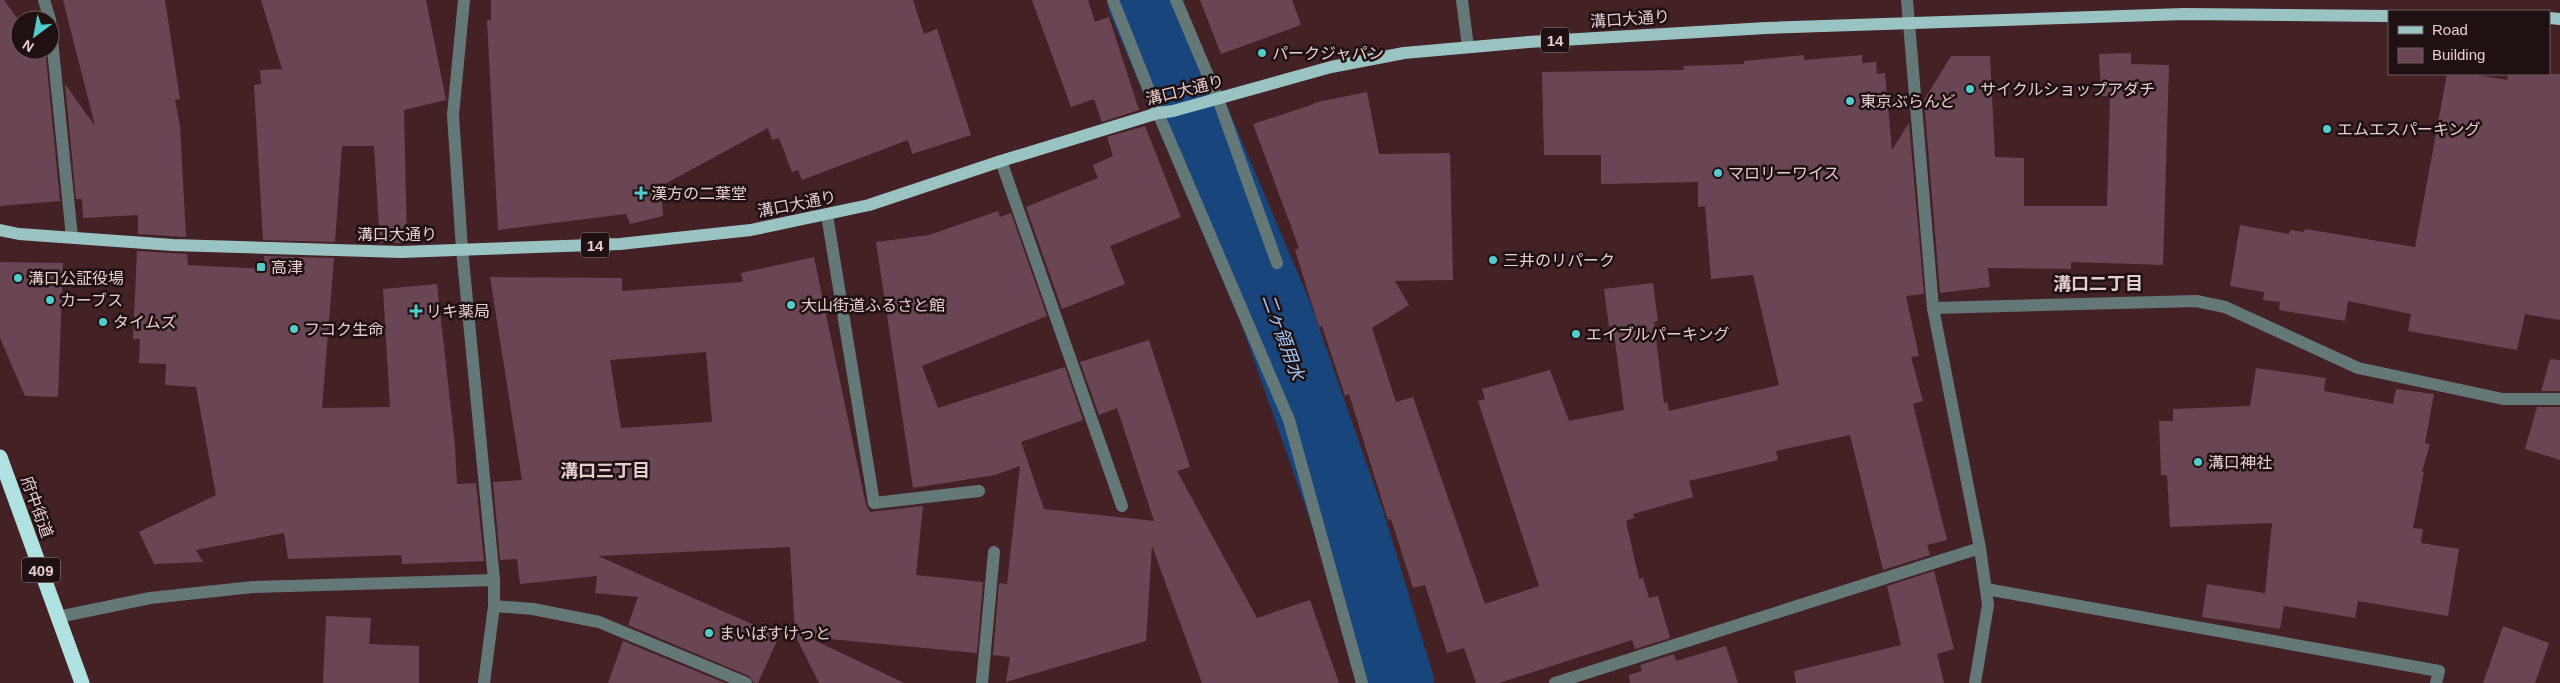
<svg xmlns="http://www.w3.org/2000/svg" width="2560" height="683" font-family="Arial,'Noto Sans JP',sans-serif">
<rect width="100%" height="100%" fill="#432124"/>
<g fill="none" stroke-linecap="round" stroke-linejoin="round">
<path stroke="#18467c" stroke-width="72" d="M1143,0l133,314 73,208 49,161"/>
</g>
<g fill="#6a4654" fill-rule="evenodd">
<path d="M0,0h4l16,22v28h20l6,8 14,143 -60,5z"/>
<path d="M63,0h102l15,99 -5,1 5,26 6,111 -48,-3v-19l-55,3 -1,-19h-6l-11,-115 30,42z"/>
<path d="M261,0h165l20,100 -42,10 3,133h-27l-6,-97h-32l-7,96 -72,-2 -9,-155 7,-1 -1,-14 22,-1z"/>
<path d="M491,0h422l11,34 13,-5 34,106 -59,19 -4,-14 -106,40 -4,-10 -6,2 -13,-34 -7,2 -4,-12 -107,58 2,30 -33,8 -4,-10 -128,16 -11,-210h4z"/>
<path d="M1032,0h56l7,22 14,-5 30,93 -37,12 -8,-23 -23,8z"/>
<path d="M1200,0h92l9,25 -80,29z"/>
<path d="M2131,53v11l38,1 -6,200 -92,-3v7l-83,-1 2,19 -50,6 -16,-193 27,-44h39l5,101 29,1v48h83l3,-110h-9l-2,-42z"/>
<path d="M1804,55v5l58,-5v8l14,-1 1,12 8,-1 7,77 17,-27 15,171 -18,2 13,60 -8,1 12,44 -10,3 34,136 -20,5 3,10 -47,15 -33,-135 -74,16 2,9 -89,21 4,16 -60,17 1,4 -8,3 13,58 4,-1 6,20 9,-2 12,42 -35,11 -3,-9 -133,43h-23l-12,-35 -17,5 -22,-68 -12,3 -22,-69 -3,1 -39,-126 -4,2 -23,-70 -3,1 -24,-77 4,-2 -46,-124 61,-20 -1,-1 54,-11 12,62 71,-1 3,127 -58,1 14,24 -37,23 24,74 17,-5 72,207 54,-18 -61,-185 7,-2 -3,-10 68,-19 19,51 55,-11 -11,-84 -4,1 -5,-38 49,-6 5,38 -4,1 10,81 3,-1 2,9 110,-26 -26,-110 -42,4 -6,-73 -7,1v-25l-97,2v-29h-57l-2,-83 142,-2 -1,-4 61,-2v-3z"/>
<path d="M2447,74h23l37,6 1,-6h52v246l-35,-6 -8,36 -109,-19 3,-17 -63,-13 -3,20 -66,-11 1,-8 -17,-2 1,-8 -34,-6 10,-61 49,9 1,-4 14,2 1,-3 110,18z"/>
<path d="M1145,126l36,91 -71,29 15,38 -63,25 -36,-102 72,-29 -5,-13 20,-9 -6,-19z"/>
<path d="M998,211l2,6 11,-4 36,103 -125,50 16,42 127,-41 18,53 -62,22 23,67 110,12 -37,-113 -18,7 -19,-53 69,-22 41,127 -13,4 80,147 53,-18 29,83h-137l-50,-137 -6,95 -140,41 4,-25 -17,-2 6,-72 8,1 13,-118 -25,9 -82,13 -37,-246 53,-7z"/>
<path d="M137,251l50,3 1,11 77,4 -1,-13 70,2 -12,150 68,-1 -7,-118 54,-5 18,162 2,38 19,-1 8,78 -82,3 -1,-9 -113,4 -4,-26 -88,17 7,12 -49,2 -15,-32 77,-37 -20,-108 -31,-2 1,-21 -27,-1 1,-24h-7z"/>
<path d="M814,257l52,248 4,7 53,-6 -7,69 67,7 -6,71 -169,-16 96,46h-85l-24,-48 -5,-88 -192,9 181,80 -21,47h-4l-5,-7 -121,-51 10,-28 -43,-4 2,-17 -77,8 -3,-25 -17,1 -7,-78 29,-2 -32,-203 132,1v13l121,-9 -2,-9zM706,352l6,70 -91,6 -11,-68z"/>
<path d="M0,262l63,1 -5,134 -33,-1 -25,-58z"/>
<path d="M2550,359l10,1v31h-19z"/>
<path d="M2256,368l70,10 -2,13 69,13 3,-15 38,5 -9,49 5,1 -8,28h2l-11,56 10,1 -2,14 38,6 -11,67 -90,-15 -3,17 -71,-12 -4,23 -78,-12 5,-33 58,9 7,-70 -102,4 -3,-52h-6l-2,-54h14v-12l77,-3z"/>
<path d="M2537,407h23v53l-35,-11z"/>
<path d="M1934,571l20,78 -17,5 7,29h-148l-2,-12 107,-26 -14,-59z"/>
<path d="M326,616l45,2 -2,26 50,2v37h-96z"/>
<path d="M2503,626l46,17 -14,40h-52z"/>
<path d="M623,641l102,42h-117z"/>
<path d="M1726,646l12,37h-108l-1,-8 13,-4 -2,-6 34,-11 2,7z"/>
</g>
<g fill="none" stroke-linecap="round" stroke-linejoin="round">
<g stroke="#647878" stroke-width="12">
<path d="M44,0l6,20"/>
<path d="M464,0l-11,115 9,134 32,331v26l-10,77"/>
<path d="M1113,0l45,113 131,307 73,263"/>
<path d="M1176,0l42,99 59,164"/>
<path d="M1462,0l6,47"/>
<path d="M1907,0l26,308 47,240 8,57 -13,78"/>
<path d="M50,20l22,217"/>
<path d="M1001,161l121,345"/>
<path d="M827,215l47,288 105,-12"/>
<path d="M1933,308l263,-7 29,6 133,61 145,31h57"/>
<path d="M1986,589l453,82 -3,12"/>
<path d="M494,606l39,3 66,13 147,61"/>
<path d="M58,617l92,-19 103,-11 241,-7"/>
<path d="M982,683l12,-131"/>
<path d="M1555,683l425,-135"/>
</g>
<g stroke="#9ac4c3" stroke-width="12">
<path d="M2549,18l11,1"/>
<path d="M0,230l19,4 154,11 228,7 219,-8 131,-14 118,-25 132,-44 157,-48 15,-2 158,-44 73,-14 124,-11 238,-14 418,-14 205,2"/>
</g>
<path stroke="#afe2e1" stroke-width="15" d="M0,457l82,226"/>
</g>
<g fill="#52cdcc" stroke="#1f1011" stroke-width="2">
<circle cx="1262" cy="53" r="5"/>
<circle cx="1970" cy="89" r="5"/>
<circle cx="1850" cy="101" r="5"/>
<circle cx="2327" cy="129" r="5"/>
<circle cx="1718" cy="173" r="5"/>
<path d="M638.5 185.5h5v5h5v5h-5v5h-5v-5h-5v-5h5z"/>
<circle cx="1493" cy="260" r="5"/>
<rect x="256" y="262" width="10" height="10" rx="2.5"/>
<circle cx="18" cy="278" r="5"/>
<circle cx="50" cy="300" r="5"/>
<circle cx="791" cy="305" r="5"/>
<path d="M413.5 303.5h5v5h5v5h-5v5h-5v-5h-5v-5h5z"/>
<circle cx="103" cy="322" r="5"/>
<circle cx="294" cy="329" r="5"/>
<circle cx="1576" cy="334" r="5"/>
<circle cx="2198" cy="462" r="5"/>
<circle cx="709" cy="633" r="5"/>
</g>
<g text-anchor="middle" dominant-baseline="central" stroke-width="5" stroke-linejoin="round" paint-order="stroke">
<g fill="#1f1011" stroke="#aa9495" stroke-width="1">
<rect x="1541" y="27.5" width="28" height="25" rx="4"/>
<rect x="581" y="232.5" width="28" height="25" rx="4"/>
<rect x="22" y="557.5" width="38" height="25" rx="4"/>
</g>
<g font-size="15" font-weight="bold" fill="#e5cdce">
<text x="1555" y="40">14</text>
<text x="595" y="245">14</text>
<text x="41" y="570">409</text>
</g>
<g font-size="16" fill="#e5cdce" stroke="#1f1011">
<text transform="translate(1630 19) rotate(-4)">溝口大通り</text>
<text transform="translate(1185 90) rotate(-14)">溝口大通り</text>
<text transform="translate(797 204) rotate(-11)">溝口大通り</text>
<text x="397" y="234">溝口大通り</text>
<text transform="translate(37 507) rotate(70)">府中街道</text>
</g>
<g font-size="16" fill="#e5cdce" stroke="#1f1011" text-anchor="start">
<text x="1272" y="53">パークジャパン</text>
<text x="1980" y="89">サイクルショップアダチ</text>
<text x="1860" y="101">東京ぶらんど</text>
<text x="2337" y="129">エムエスパーキング</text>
<text x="1728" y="173">マロリーワイス</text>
<text x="651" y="193">漢方の二葉堂</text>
<text x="1503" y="260">三井のリパーク</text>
<text x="271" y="267">高津</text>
<text x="28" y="278">溝口公証役場</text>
<text x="60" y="300">カーブス</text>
<text x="801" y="305">大山街道ふるさと館</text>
<text x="426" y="311">リキ薬局</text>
<text x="113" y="322">タイムズ</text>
<text x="304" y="329">フコク生命</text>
<text x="1586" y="334">エイブルパーキング</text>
<text x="2208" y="462">溝口神社</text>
<text x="719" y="633">まいばすけっと</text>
</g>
<g font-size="18" font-weight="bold" fill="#e5cdce" stroke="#1f1011">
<text x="2098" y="284">溝口二丁目</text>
<text x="605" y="471">溝口三丁目</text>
</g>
<g font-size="18" font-style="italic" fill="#a1c7f7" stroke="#1f1011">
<text transform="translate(1283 337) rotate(70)">二ヶ領用水</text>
</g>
</g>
<rect x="2388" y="10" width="162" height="65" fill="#1f1011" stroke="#6e5c5d"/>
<rect x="2398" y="26" width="25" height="8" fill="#9ac4c3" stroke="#6e5c5d"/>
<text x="2432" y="35" font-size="15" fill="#e5cdce">Road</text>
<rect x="2398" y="48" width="25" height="15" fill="#6a4654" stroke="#6e5c5d"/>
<text x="2432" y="60" font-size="15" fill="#e5cdce">Building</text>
<g transform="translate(35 35) rotate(212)"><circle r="24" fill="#1f1011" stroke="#6e5c5d"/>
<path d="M0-4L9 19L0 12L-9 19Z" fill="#52cdcc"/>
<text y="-8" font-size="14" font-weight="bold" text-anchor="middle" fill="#e5cdce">N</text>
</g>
</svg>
